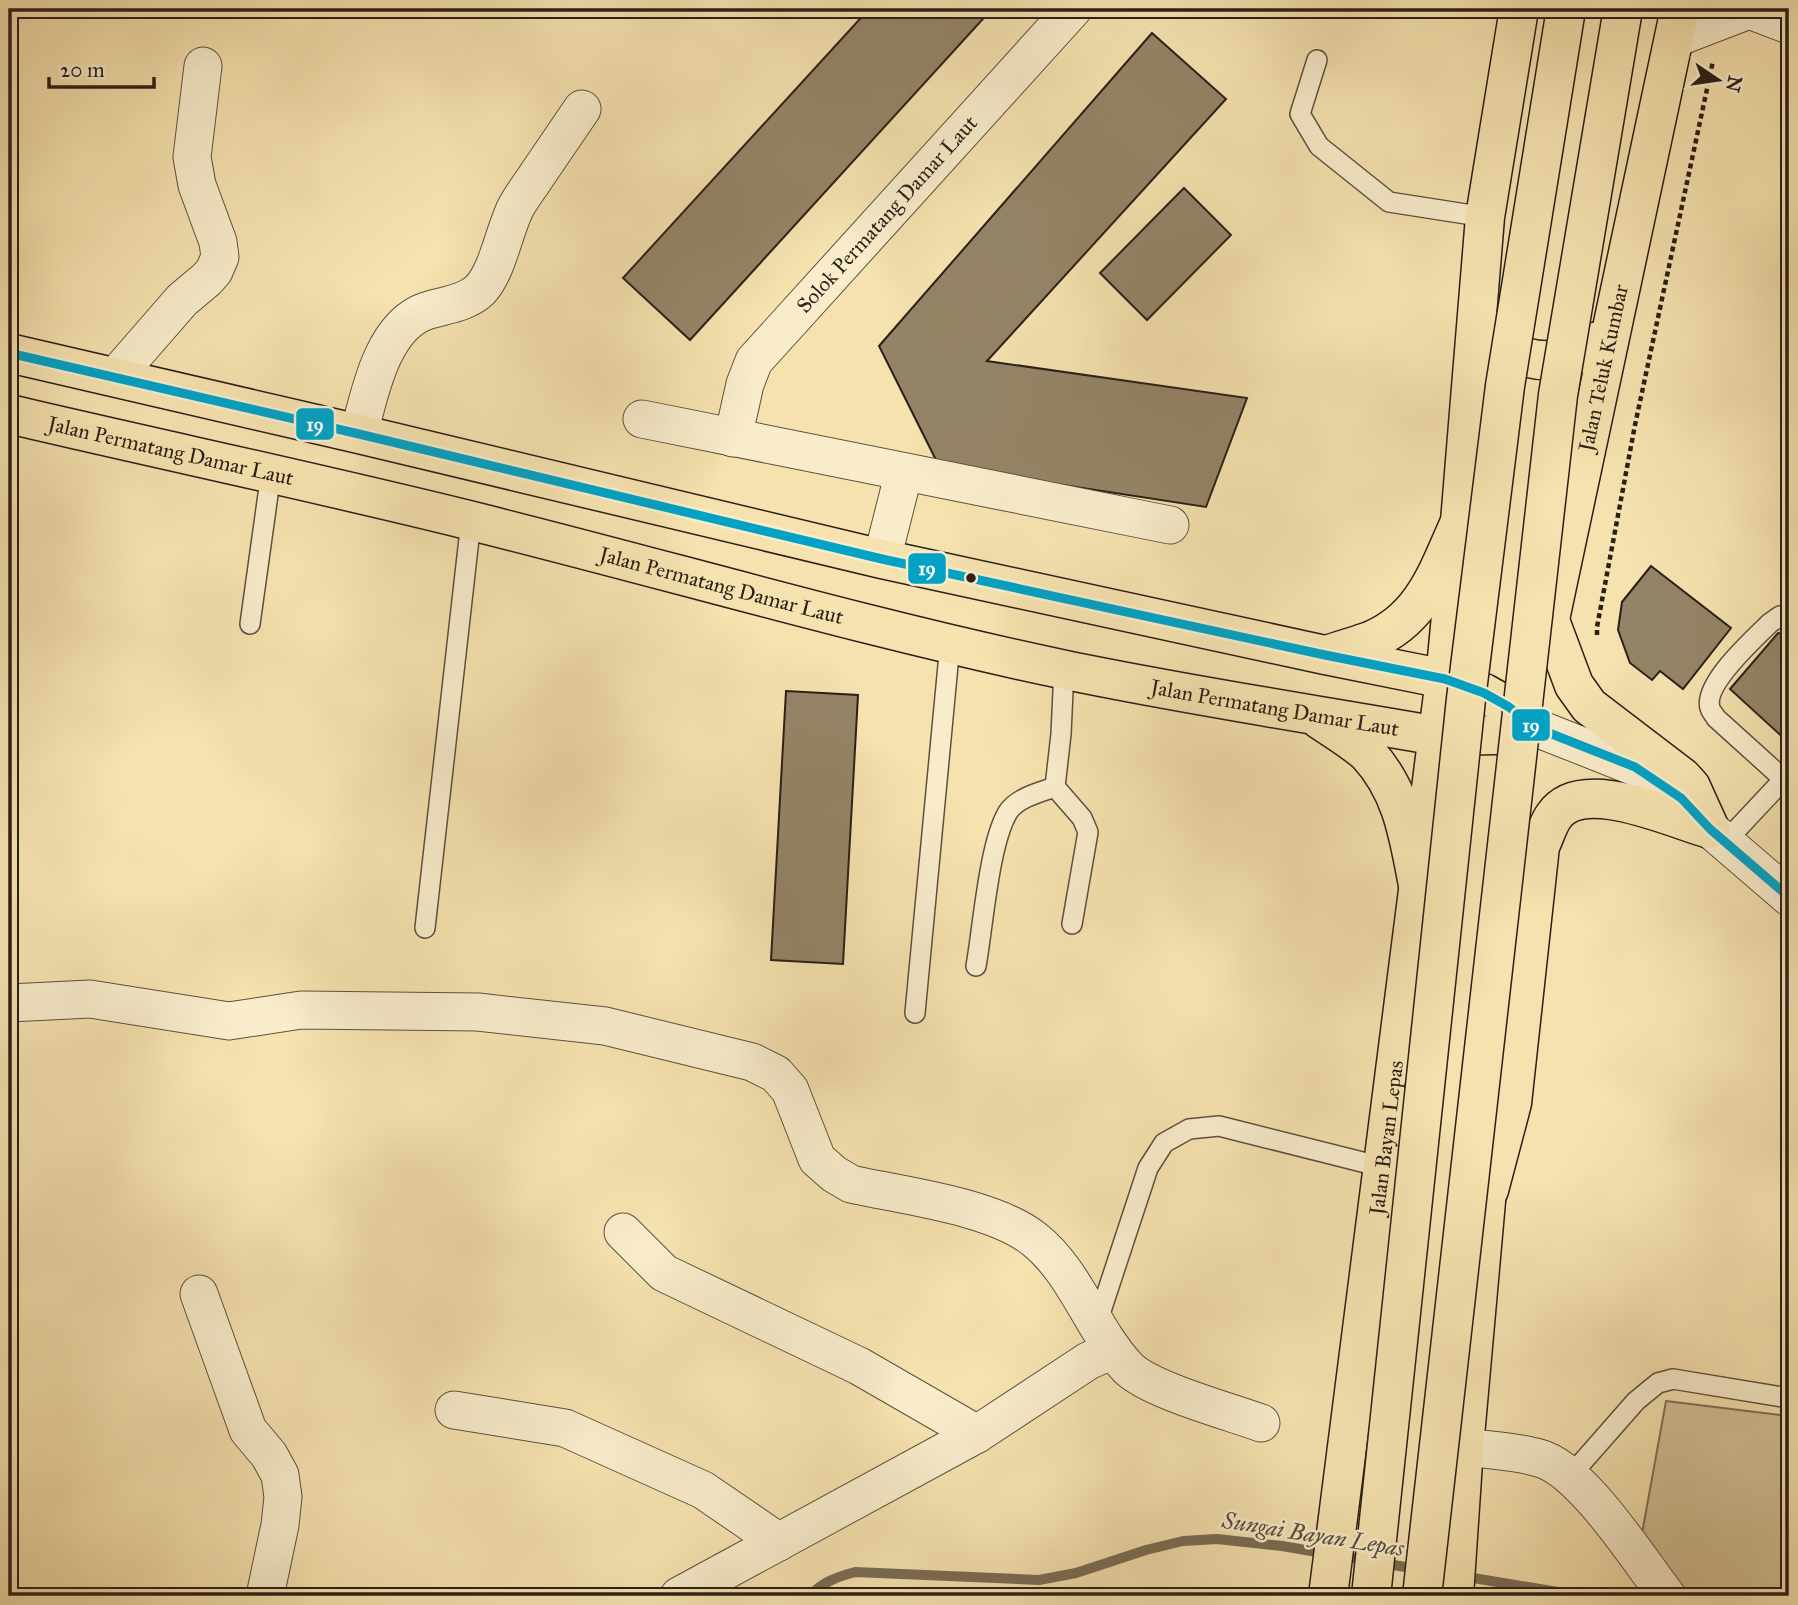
<svg xmlns="http://www.w3.org/2000/svg" width="1798" height="1605" font-family="'IM FELL Great Primer',serif">
<rect width="100%" height="100%" fill="#f5e2af"/>
<filter id="stains"><feTurbulence type="fractalNoise" baseFrequency=".00286" numOctaves="4"/><feColorMatrix values="0 0 0 0 .2 0 0 0 0 .09 0 0 0 0 .02 0 0 0 .5 -.17"/></filter>
<radialGradient id="worn" r=".72"><stop offset=".6" stop-color="#630" stop-opacity="0"/><stop offset="1" stop-color="#630" stop-opacity=".3"/></radialGradient>
<path fill="#d2c195" stroke="#7e7056" stroke-width="2" d="M1666,1401l123,15v180h-104l-44,-57z"/>
<g fill="none" stroke-linecap="round" stroke-linejoin="round">
<g stroke="#7a6c54" stroke-width="10">
<path d="M1461,1576l97,16 10,4"/>
<path d="M810,1596c12,-14 27,-19 45,-24l184,8 37,-7 70,-23 37,-9 34,-2 65,7 135,23"/>
</g>
</g>
<g fill="#948467" stroke="#2a1f18" stroke-width="2">
<path d="M869,9h123l-302,331 -67,-62z"/>
<path d="M1152,33l74,66 -239,262 260,37 -41,109 -267,-41 -60,-120z"/>
<path d="M1184,188l47,47 -84,85 -47,-47z"/>
<path d="M1651,566l80,62 -48,61 -23,-18 -8,9 -22,-17 -12,-33 4,-28z"/>
<path d="M1778,633l11,2v108l-59,-54z"/>
<path d="M786,691l72,4 -15,269 -72,-4z"/>
</g>
<g fill="none" stroke-linecap="round" stroke-linejoin="round">
<g stroke="#5d503e" stroke-width="22">
<g id="lane">
<path d="M1317,60l-17,54 19,32 70,56 96,15"/>
<path d="M1789,614l-9,2 -10,7c-16,16 -67,61 -60,85 1,4 4,6 6,10l73,66"/>
<path d="M250,624l21,-151"/>
<path d="M1064,669l-3,65 -6,53 27,31 6,14 -16,92"/>
<path d="M1725,842l59,-63"/>
<path d="M425,928l46,-407"/>
<path d="M976,966c7,-39 13,-123 32,-154 9,-14 32,-20 47,-25"/>
<path d="M915,1013l35,-369"/>
<path d="M1097,1323l51,-155 16,-25 25,-14 30,-3 163,41"/>
<path d="M1571,1475l65,-74 22,-18 15,-4 116,19"/>
</g>
</g>
<g stroke="#5d503e" stroke-width="39">
<g id="street">
<path d="M1676,38l73,-28 40,15"/>
<path d="M115,377l67,-77 25,-21 7,-8 6,-14 -2,-15 -21,-57 -5,-28 11,-91"/>
<path d="M642,419l528,106"/>
<path d="M359,434c10,-39 23,-108 67,-123 18,-6 39,-7 54,-21 18,-19 24,-60 36,-83 6,-11 14,-21 21,-32 15,-22 30,-44 45,-66"/>
<path id="s1" d="M733,438l12,-54 9,-23 319,-352"/>
<path d="M882,559l22,-87"/>
<path d="M1534,727l101,40 46,31 29,31 79,68"/>
<path d="M9,1003l81,-4 139,22 72,-11 177,2 127,14 147,36 24,12 14,16 27,69 17,15 17,10c53,12 141,22 183,55 42,33 58,91 94,129 22,22 100,43 133,55"/>
<path d="M623,1232l41,41 195,93 118,68"/>
<path d="M199,1294l49,136 21,25 11,20 3,22 -3,28 -15,71"/>
<path d="M454,1410l111,18 138,62 76,52"/>
<path d="M1464,1447c24,3 51,4 75,11 43,11 100,102 128,138"/>
<path d="M679,1596l298,-162 111,-73 25,-11"/>
</g>
</g>
<g stroke="#2a1f18" stroke-width="41">
<g id="primary">
<path d="M1488,329c17,29 55,38 87,26 6,-2 12,-9 18,-13"/>
<path d="M1549,618l25,67 15,21 93,71 9,10 19,42"/>
<path id="s2" d="M1547,633l133,-624"/>
<path d="M1489,1190l23,-87 28,-257c5,-10 8,-22 14,-30 28,-41 119,3 156,13"/>
<path id="s3" d="M1328,1596l117,-917 15,-157 25,-305 34,-208"/>
<path d="M1454,1596l10,-149 22,-246 -1,-43"/>
</g>
</g>
<g stroke="#2a1f18" stroke-width="41">
<g id="highway">
<path d="M9,353l350,81 523,125 443,96 120,24 39,14 25,14 25,20"/>
<path id="s4" d="M9,414c153,36 306,68 459,106 198,49 393,107 593,149 124,26 251,45 377,67l59,-1 37,-8"/>
<path d="M1327,655c14,-5 29,-9 43,-14 54,-22 68,-71 90,-119"/>
<path d="M1319,719c16,11 35,22 49,35 36,39 41,86 51,136"/>
</g>
</g>
<path stroke="#2a1f18" stroke-width="4.5" stroke-dasharray="5 3.5" stroke-linecap="butt" d="M1597,635v-8l38,-202 78,-364"/>
<use href="#lane" stroke="#f8eccb" stroke-width="19"/>
<use href="#street" stroke="#f8eccb" stroke-width="37"/>
<use href="#primary" stroke="#f5e2af" stroke-width="38"/>
<use href="#highway" stroke="#f5e2af" stroke-width="38"/>
<g stroke="#2a1f18" stroke-width="41" stroke-linecap="butt">
<g id="highway-bridge">
<path d="M1371,1596l95,-897 39,-313 61,-377"/>
<path d="M1422,1596l136,-1201 65,-386"/>
</g>
</g>
<use href="#highway-bridge" stroke="#f5e2af" stroke-width="38"/>
<g stroke="#f8eccb" stroke-width="14">
<path id="bus-1" d="M9,353l350,81 523,125 443,96 120,24 39,14 25,14 25,20 101,40 46,31 29,31 79,68"/>
</g>
<use href="#bus-1" stroke="#02a2c5" stroke-width="9"/>
</g>
<circle fill="#2a1f18" stroke="#f8eccb" stroke-width="2.5" cx="971" cy="578" r="6"/>
<g text-anchor="middle" dominant-baseline="central" stroke-width="5" stroke-linejoin="round" paint-order="stroke">
<g font-size="21" fill="#2a1f18" stroke="#f8eccb">
<text stroke="none"><textPath href="#s1" startOffset="278">Solok Permatang Damar Laut</textPath></text>
<text stroke="none"><textPath href="#s2" startOffset="271">Jalan Teluk Kumbar</textPath></text>
<text stroke="none"><textPath href="#s4" startOffset="166">Jalan Permatang Damar Laut</textPath></text>
<text stroke="none"><textPath href="#s4" startOffset="733">Jalan Permatang Damar Laut</textPath></text>
<text stroke="none"><textPath href="#s4" startOffset="1300">Jalan Permatang Damar Laut</textPath></text>
<text stroke="none"><textPath href="#s3" startOffset="462">Jalan Bayan Lepas</textPath></text>
</g>
<g font-size="23" font-style="italic" fill="#594c3b" stroke="#f8eccb">
<text transform="translate(1313 1534) rotate(9)">Sungai Bayan Lepas</text>
</g>
</g>
<g stroke="#f8eccb" stroke-width="2.5">
<rect x="295" y="407" width="40" height="34" rx="7" fill="#02a2c5"/>
<rect x="907" y="552" width="40" height="33" rx="7" fill="#02a2c5"/>
<rect x="1511" y="708" width="40" height="34" rx="7" fill="#02a2c5"/>
</g>
<g font-size="19" text-anchor="middle" font-weight="bold" fill="#fff">
<text x="315" y="431">19</text>
<text x="927" y="575">19</text>
<text x="1531" y="732">19</text>
</g>
<rect width="1798" height="1605" fill="none" stroke="#f5e2af" stroke-width="35"/>
<rect x="10" y="10" width="1777" height="1584" fill="none" stroke="#2a1f18" stroke-width="3.5"/>
<rect x="18" y="18" width="1763" height="1570" fill="none" stroke="#2a1f18" stroke-width="2"/>
<g transform="translate(1718 80) rotate(103)" stroke="#f8eccb" stroke-width="5" paint-order="stroke">
<path d="M0-5L12 26L0 18L-12 26Z" fill="#2a1f18"/>
<text y="-10" font-size="19" font-weight="bold" text-anchor="middle" fill="#2a1f18">N</text>
</g>
<path d="M49 77v10h105v-10" fill="none" stroke="#2a1f18" stroke-width="3.5"/>
<text x="60" y="77" font-size="21" fill="#2a1f18" stroke="#f8eccb" stroke-width="5" paint-order="stroke">20 m</text>
<rect width="100%" height="100%" filter="url(#stains)"/>
<rect width="100%" height="100%" fill="url(#worn)"/>
</svg>
